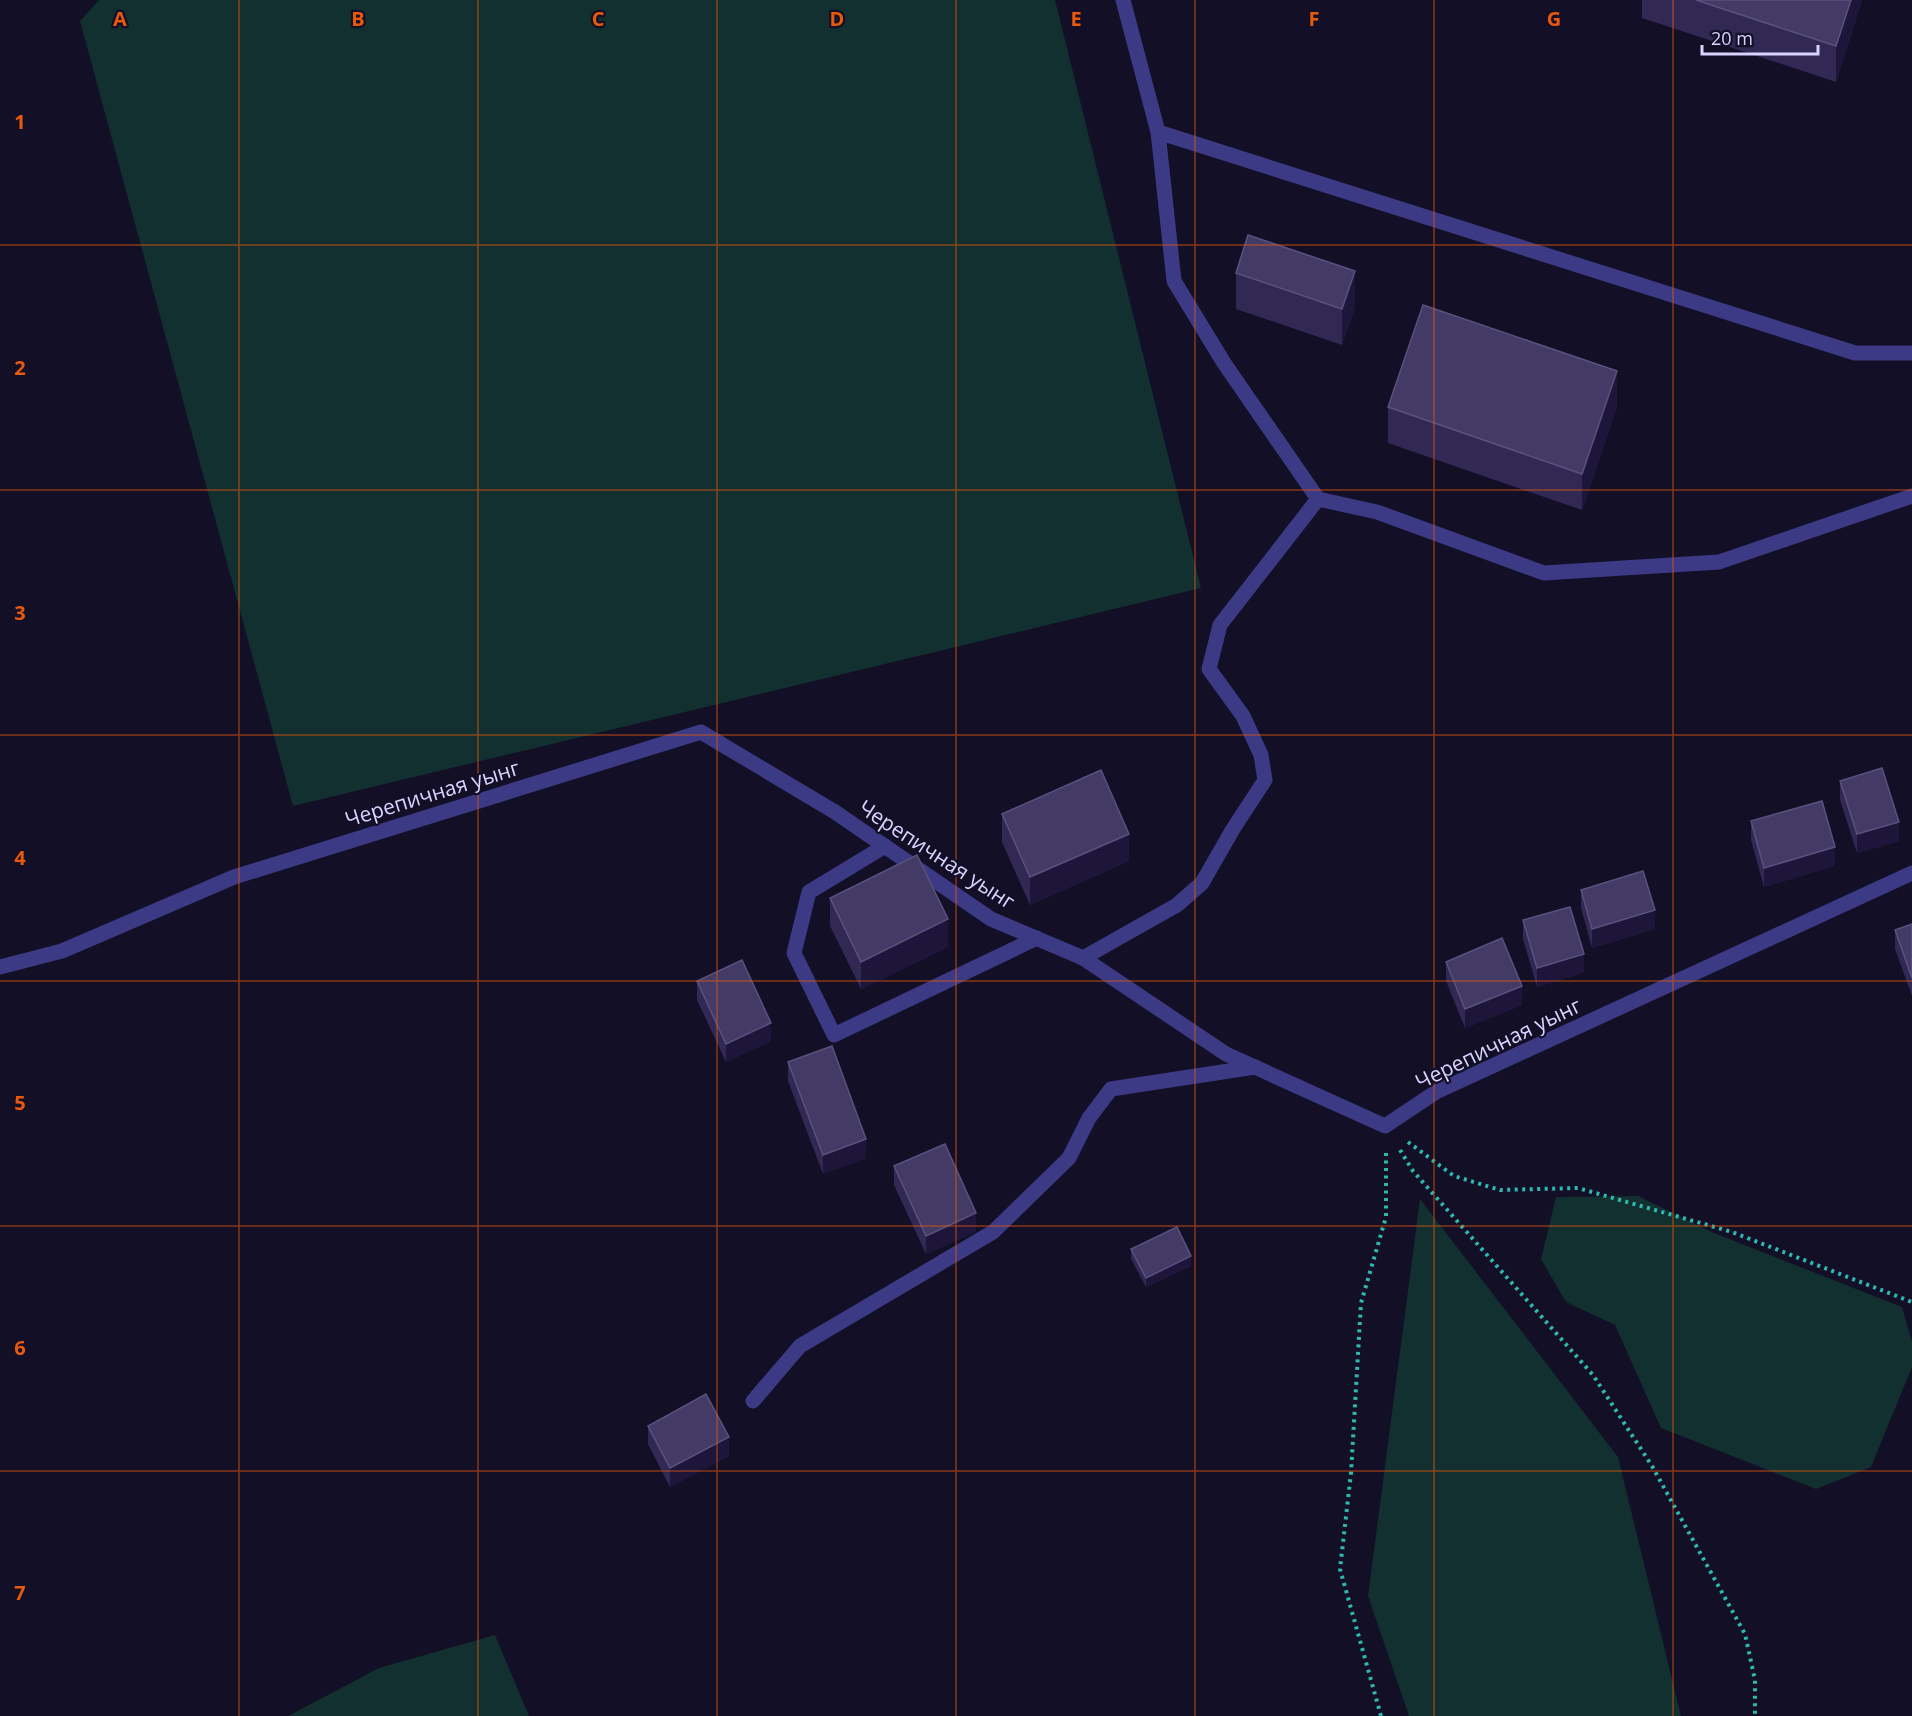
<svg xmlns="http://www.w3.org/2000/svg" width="1912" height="1716" font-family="'Open Sans',sans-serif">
<rect width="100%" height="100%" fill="#130f26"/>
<g fill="#12302f">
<path d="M99,0h956l146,588 -908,218 -213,-785z"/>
<path d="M1638,1196l76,37 188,74 10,35v25l-41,100 -55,22 -155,-61 -46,-103 -49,-23 -25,-43 15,-62z"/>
<path d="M1420,1199l198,258 63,259h-272l-41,-120z"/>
<path d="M495,1635l34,81h-241l91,-48z"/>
</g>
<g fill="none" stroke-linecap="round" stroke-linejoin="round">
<g stroke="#2fb8b0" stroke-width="4" stroke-dasharray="3 4.5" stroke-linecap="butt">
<path d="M1408,1142l46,34 46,14 78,-2 154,44 180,70"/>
<path d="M1400,1150l13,21 180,204 59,91 93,168 10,46v36"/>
<path d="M1381,1716l-41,-147 11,-96 10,-170 25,-86v-66"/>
</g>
<g stroke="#3d3a85" stroke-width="15">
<path d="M1123,0l35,132 16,149 50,82 94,136 59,13 167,61 175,-11 193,-66"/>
<path d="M1158,132l697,221h57"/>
<path d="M885,846l-76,46 -15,61 40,82 203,-97"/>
<path d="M1083,958l94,-53 25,-22 31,-54 32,-49 -4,-25 -18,-39 -34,-47 11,-44 98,-126"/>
<path d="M0,967l62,-16 172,-74 467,-145 134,80 156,107 92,39 143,96 159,72 51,-34 476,-219"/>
<path d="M753,1401l47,-55 193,-114 76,-74 20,-40 22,-29 144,-22"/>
</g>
</g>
<g fill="#312854">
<path d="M1642,0h220l-26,82 -194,-64z"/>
<path d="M1236,273l119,34 -13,38 -106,-36z"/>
<path d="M1388,407h229l-35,103 -194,-67z"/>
<path d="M1840,781l59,60 -42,12 -17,-53z"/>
<path d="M1002,814l127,47 -99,44 -28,-63z"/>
<path d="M1751,821l84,45 -71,21 -13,-47z"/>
<path d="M1581,890l74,39 -63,19 -11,-40z"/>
<path d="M830,898l118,49 -87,42 -31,-63z"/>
<path d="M1523,920l61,52 -47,15 -14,-48z"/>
<path d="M1912,924v72l-17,-47v-19z"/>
<path d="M1446,962l76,43 -57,23 -19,-47z"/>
<path d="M697,981l74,60 -45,21 -29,-62z"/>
<path d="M788,1062l78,96 -43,16 -35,-93z"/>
<path d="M894,1166l82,66 -50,22 -32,-69z"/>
<path d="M1131,1249l60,17 -45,21 -15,-28z"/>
<path d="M648,1426l81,30 -59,31 -22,-43z"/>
</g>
<g fill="#1d163a">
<path d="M1851,0h11l-26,82v-36z"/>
<path d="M1355,271v36l-13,38v-36z"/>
<path d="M1617,371v36l-35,103v-36z"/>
<path d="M1899,822v19l-42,12v-19z"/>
<path d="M1129,834v27l-99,44v-28z"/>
<path d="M1835,847v19l-71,21v-19z"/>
<path d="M1655,910v19l-63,19v-19z"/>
<path d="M948,919v28l-87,42v-27z"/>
<path d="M1584,954v18l-47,15v-19z"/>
<path d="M1522,986v19l-57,23v-19z"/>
<path d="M771,1023v18l-45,21v-18z"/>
<path d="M866,1139v19l-43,16v-19z"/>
<path d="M976,1213v19l-50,22v-18z"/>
<path d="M1191,1256v10l-45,21v-9z"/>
<path d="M729,1437v19l-59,31v-19z"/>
</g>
<g fill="#433a66" stroke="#5a527e" stroke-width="1.5">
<path d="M1696,0h155l-15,46z"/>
<path d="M1248,235l107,36 -13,38 -106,-36z"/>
<path d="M1423,305l194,66 -35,103 -194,-67z"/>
<path d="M1882,768l17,54 -42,12 -17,-53z"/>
<path d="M1101,770l28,64 -99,43 -28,-63z"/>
<path d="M1822,801l13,46 -71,21 -13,-47z"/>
<path d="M917,855l31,64 -87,43 -31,-64z"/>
<path d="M1643,871l12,39 -63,19 -11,-39z"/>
<path d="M1570,907l14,47 -47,14 -14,-48z"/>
<path d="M1912,924v54l-17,-48z"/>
<path d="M1502,938l20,48 -57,23 -19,-47z"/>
<path d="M742,960l29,63 -45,21 -29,-63z"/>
<path d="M832,1046l34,93 -43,16 -35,-93z"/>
<path d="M945,1144l31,69 -50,23 -32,-70z"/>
<path d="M1177,1227l14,29 -45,22 -15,-29z"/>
<path d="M706,1394l23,43 -59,31 -22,-42z"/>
</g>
<path fill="none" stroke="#e8590c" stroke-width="1.5" stroke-opacity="0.55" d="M239,0v1716M478,0v1716M717,0v1716M956,0v1716M1195,0v1716M1434,0v1716M1673,0v1716M0,245h1912M0,490h1912M0,735h1912M0,981h1912M0,1226h1912M0,1471h1912"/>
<g text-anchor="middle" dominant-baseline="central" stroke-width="4.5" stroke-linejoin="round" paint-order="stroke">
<g font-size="21" fill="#d9d4ff" stroke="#130f26">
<text transform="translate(432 793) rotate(-17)">Черепичная уынг</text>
<text transform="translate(937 854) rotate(33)">Черепичная уынг</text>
<text transform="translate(1498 1043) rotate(-26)">Черепичная уынг</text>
</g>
</g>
<g font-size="20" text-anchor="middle" font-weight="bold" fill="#e8590c" stroke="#130f26" stroke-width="4.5" stroke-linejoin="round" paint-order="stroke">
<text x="120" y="26">A</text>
<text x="358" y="26">B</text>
<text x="598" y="26">C</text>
<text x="837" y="26">D</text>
<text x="1076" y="26">E</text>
<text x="1314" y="26">F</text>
<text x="1554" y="26">G</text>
<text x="20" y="129">1</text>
<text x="20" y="375">2</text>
<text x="20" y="620">3</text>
<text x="20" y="865">4</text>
<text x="20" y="1110">5</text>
<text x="20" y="1355">6</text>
<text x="20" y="1600">7</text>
</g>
<path d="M1702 45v9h116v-9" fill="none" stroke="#d9d4ff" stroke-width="3"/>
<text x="1711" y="45" font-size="18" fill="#d9d4ff" stroke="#130f26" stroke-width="4.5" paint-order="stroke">20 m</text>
</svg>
